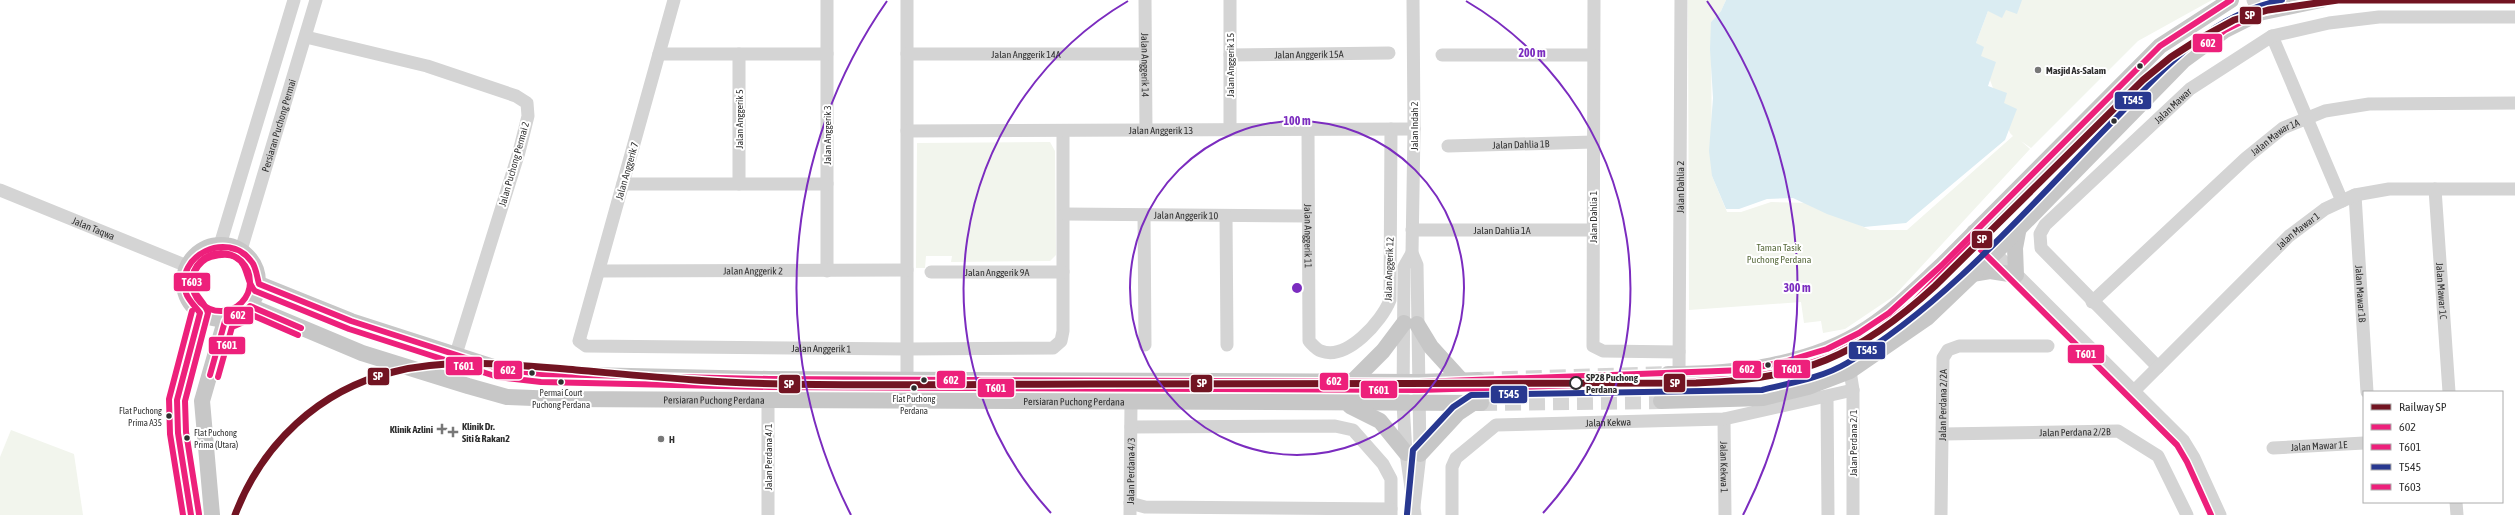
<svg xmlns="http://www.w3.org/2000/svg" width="2515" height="515" font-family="'Asap Condensed',sans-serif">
<rect width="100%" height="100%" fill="#fff"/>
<g fill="#f2f5ed">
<path d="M1688,0h38l-5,11 -10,11 1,154 15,36h14l30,-10 41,1 58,27h37l106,-94 -3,-3 -34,-90 12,-32 21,-11h203l-74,41 -107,107 -10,-7 9,8 -136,147 -49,33 -22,4 -2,-12 -17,2 -3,-21 -112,8z"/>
<path d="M1050,142l5,9 1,104 -6,6 -99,1 1,-6h-26l-1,12h-9l1,-125z"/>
<path d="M11,430l63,24 9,61h-83v-58z"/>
</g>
<path fill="#daecf2" d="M1726,0h296l-5,14 -11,-4 -4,8 -14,-7 -12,32 8,4 -3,9 15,6 -8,24 19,7 -3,10 13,6 -12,31 -99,83 -42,4 -37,-13 -34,-16 -26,1 -28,10h-13l-14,-33 -3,-25 4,-53 -3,-49 1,-27 10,-11z"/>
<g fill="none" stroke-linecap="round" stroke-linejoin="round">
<g stroke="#d5d5d5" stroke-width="16" stroke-dasharray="16 8" stroke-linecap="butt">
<path d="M1478,380l190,-6"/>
<path d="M1481,403l180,-2"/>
</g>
<g stroke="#d4d4d4" stroke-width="13">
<path id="s1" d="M674,0l-95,341 7,5 321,3 146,-1 8,-7 2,-10v-200"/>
<path d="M827,0v271"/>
<path d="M907,0v380"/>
<path id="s2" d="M1145,0l1,130"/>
<path d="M1413,0l1,129 -2,124 5,12 3,189 -6,52"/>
<path d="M1594,0l-1,346 10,5 76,1"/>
<path d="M2253,0l6,13"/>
<path d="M2272,36l70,165"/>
<path d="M306,37l121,29 89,30 11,7 1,13 -9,36 -63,202"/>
<path d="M659,54h168"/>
<path d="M739,54v130"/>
<path id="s3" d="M907,54h238"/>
<path id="s4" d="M1230,55l159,-2"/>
<path d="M1442,55h151"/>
<path d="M1230,130v-130"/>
<path id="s5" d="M1308,130l1,211c3,3 8,9 12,10 26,10 61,-30 69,-51l1,-171"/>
<path id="s6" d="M907,131l507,-2"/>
<path id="s7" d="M1448,146l145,-4"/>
<path d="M623,184h204"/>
<path id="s8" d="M2435,189l14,203"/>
<path id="s9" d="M0,190l187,76"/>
<path id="s10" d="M2355,195l12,197"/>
<path id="s11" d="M1065,214l243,2"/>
<path d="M1144,215l1,130"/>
<path d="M1226,216l1,129"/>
<path id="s12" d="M1412,230h180"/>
<path d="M1973,231l210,209 11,18 26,57"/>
<path d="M220,245l74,-245"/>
<path id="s13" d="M241,250l75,-250"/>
<path d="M1412,253l-8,14 -1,137 3,49 9,62"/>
<path id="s14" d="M599,271l308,-1"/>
<path id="s15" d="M931,272h132"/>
<path id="s16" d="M2092,302l154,-144 37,-30 42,-17 44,-7 146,-1"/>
<path id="s17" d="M2158,367l-117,-119 -1,-14 5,-9 145,-136 82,-53 57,-13 50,-6h136"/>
<path d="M1850,371l3,19v125"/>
<path id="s18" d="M1679,374l2,-374"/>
<path id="s19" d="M2135,390l154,-154 36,-27 30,-14 34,-6h126"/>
<path d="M1827,397l1,118"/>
<path d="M768,399v116"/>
<path id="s20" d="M1724,419l1,96"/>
<path d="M1131,427l204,-1 18,4 30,34 8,15v36"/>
<path id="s21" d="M1943,434l175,-3 40,25 29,59"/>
<path id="s22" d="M2273,448l91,-5"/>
<path d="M2456,502l1,13"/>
<path d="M1130,503l15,4 246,2"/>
<path id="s23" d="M1130,515l1,-113"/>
<path id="s24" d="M1452,515v-48l4,-9 40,-33 228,-6 129,-29"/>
<path id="s25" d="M1941,515l2,-157 5,-8 11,-4h89"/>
</g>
<g stroke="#c7c7c7" stroke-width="16">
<circle cx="221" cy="282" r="37"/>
<path d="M1972,274l18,-3 26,4 -1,-27 4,-21"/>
<path d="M259,284l92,37 149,48 42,5 227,5 650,3 59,-2"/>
<path id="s26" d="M250,306l112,47 106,33 39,11 51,2 923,4"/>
<path d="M1417,324l14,23 30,33"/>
<path d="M1668,374c67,0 142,-8 200,-46 27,-18 50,-41 74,-63l218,-219 71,-46"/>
<path d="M1353,381l30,-30 21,-28"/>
<path d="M1661,401l102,-3 45,-11 42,-16 77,-53 68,-65 189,-193 41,-30 34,-17 62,-13"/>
<path d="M1350,406l30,15 26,32"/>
<path d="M1420,454l38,-41 15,-10"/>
<path d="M191,515l-13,-82 -1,-33 23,-87"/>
<path d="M212,515l-10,-114 23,-80"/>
</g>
<g stroke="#fff" stroke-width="9">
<g id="bus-1">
<path d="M2205,45l20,-15 34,-17 62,-13"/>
<path d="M210,375l15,-54 17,-7 8,-8 51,22"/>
<path d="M191,515l-13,-82 -1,-33 23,-87c-4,-6 -12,-13 -14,-20 -12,-38 42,-63 65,-32 5,5 6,16 8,23l92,37 149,48 42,5 227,5 650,3 326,-12 42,-9 40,-12 32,-16 30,-20 53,-48 218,-219 71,-46"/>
</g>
</g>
<g stroke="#fff" stroke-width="9">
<g id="bus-2">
<path d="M218,377l14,-50 14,-6 6,-6 46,20"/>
<path d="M199,514l-13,-82 -1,-31 23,-88c-2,-8 -9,-14 -13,-21 -8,-13 3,-31 16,-35 7,-2 17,-4 24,0 14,7 10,24 20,34l94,38 149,48 43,5 228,5 650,3 260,-8 66,-4 44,-8 42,-14 40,-21 41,-31 61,-62 204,203 10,17 24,53"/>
</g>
</g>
<g stroke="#fff" stroke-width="9">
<path id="bus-3" d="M1407,514l6,-64 40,-43 18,-12 291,-5c28,-7 60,-12 85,-27 102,-60 187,-162 270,-246 49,-50 93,-102 165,-117"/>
</g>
<g stroke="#fff" stroke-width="9">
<g id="bus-4">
<circle cx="221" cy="282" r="29"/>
<path d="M183,515l-13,-81 -1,-35 23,-88"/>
</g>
</g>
<use href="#bus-1" stroke="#ed207b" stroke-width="6"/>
<use href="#bus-2" stroke="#ed207b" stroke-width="6"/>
<use href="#bus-3" stroke="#283890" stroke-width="6"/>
<use href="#bus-4" stroke="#ed207b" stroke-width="6"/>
<g stroke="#fff" stroke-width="10">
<path id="rail-1" d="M235,515c27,-71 84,-125 158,-143 59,-15 123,-7 183,-2 69,6 138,13 207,14 102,2 205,0 307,0 202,-1 404,-1 606,-1 105,-3 162,-26 239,-97l208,-206 28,-23 28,-18 35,-19 34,-10 70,-10h177"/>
</g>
<use href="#rail-1" stroke="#721422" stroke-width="7"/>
</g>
<g fill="none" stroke="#7b2cbf" stroke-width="2">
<circle cx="1297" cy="288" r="167"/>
<path d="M1051 513A333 333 0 0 1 1128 1M1466 1A333 333 0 0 1 1543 513"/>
<path d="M851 515A500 500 0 0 1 887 1M1707 1A500 500 0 0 1 1743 515"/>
</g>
<g fill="#2f2f2f" stroke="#fff" stroke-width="1.5">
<circle cx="2140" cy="66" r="3.5"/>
<circle cx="2114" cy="121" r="3.5"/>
<circle cx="1768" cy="365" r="3.5"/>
<circle cx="532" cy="373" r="3.5"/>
<circle cx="924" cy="380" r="3.5"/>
<circle cx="561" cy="382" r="3.5"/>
<circle cx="914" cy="388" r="3.5"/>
<circle cx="169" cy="416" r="3.5"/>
<circle cx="187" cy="438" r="3.5"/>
</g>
<g fill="#787878" stroke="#fff" stroke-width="1.5">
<circle cx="2038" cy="70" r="4"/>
<path d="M440 423h4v4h4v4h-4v4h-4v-4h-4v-4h4z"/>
<path d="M451 426h4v4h4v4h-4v4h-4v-4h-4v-4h4z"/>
<circle cx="661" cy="439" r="4"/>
</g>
<circle fill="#fff" stroke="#2f2f2f" stroke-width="2" cx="1576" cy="383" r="6"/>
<g text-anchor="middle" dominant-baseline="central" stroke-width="4" stroke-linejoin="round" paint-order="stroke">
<g font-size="9" fill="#2f2f2f" stroke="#fff">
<text x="561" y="393">Permai Court<tspan x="561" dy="12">Puchong Perdana</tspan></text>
<text x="914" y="399">Flat Puchong<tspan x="914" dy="12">Perdana</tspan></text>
<text x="162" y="411" text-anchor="end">Flat Puchong<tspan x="162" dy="12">Prima A35</tspan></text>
<text x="194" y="433" text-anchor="start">Flat Puchong<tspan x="194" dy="12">Prima (Utara)</tspan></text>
</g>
<g font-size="10" fill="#2f2f2f" stroke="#fff">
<text stroke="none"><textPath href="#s3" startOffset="119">Jalan Anggerik 14A</textPath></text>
<text stroke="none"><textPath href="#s4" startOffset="79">Jalan Anggerik 15A</textPath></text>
<text stroke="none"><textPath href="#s2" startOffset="65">Jalan Anggerik 14</textPath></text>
<text transform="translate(1230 65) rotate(-90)">Jalan Anggerik 15</text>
<text stroke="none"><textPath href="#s17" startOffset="366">Jalan Mawar</textPath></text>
<text transform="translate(739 119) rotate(-90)">Jalan Anggerik 5</text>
<text stroke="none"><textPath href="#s13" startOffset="130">Persiaran Puchong Permai</textPath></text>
<text transform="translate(1414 126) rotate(-90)">Jalan Indah 2</text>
<text stroke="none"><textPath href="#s6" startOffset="254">Jalan Anggerik 13</textPath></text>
<text transform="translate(827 135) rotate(-90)">Jalan Anggerik 3</text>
<text stroke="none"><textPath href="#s16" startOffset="247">Jalan Mawar 1A</textPath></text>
<text stroke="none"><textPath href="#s7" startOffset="73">Jalan Dahlia 1B</textPath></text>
<text transform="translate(514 164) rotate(-74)">Jalan Puchong Permai 2</text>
<text transform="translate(627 171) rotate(-74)">Jalan Anggerik 7</text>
<text stroke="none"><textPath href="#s18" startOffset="187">Jalan Dahlia 2</textPath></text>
<text stroke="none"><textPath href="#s11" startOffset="121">Jalan Anggerik 10</textPath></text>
<text transform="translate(1593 217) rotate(-90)">Jalan Dahlia 1</text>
<text stroke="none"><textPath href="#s9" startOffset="101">Jalan Taqwa</textPath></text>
<text stroke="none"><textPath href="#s12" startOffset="90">Jalan Dahlia 1A</textPath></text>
<text stroke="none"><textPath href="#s19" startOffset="228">Jalan Mawar 1</textPath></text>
<text stroke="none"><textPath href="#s5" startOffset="106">Jalan Anggerik 11</textPath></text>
<text transform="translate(1389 269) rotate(-88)">Jalan Anggerik 12</text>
<text stroke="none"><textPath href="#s14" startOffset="154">Jalan Anggerik 2</textPath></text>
<text stroke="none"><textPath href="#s15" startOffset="66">Jalan Anggerik 9A</textPath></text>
<text stroke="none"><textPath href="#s8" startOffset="102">Jalan Mawar 1C</textPath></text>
<text stroke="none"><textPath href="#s10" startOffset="99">Jalan Mawar 1B</textPath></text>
<text stroke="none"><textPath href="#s1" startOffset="598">Jalan Anggerik 1</textPath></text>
<text stroke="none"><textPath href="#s26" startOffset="480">Persiaran Puchong Perdana</textPath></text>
<text stroke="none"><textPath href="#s26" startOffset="840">Persiaran Puchong Perdana</textPath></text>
<text stroke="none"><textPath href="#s25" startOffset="110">Jalan Perdana 2/2A</textPath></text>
<text stroke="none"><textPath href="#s24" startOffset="222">Jalan Kekwa</textPath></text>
<text stroke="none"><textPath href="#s21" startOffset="132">Jalan Perdana 2/2B</textPath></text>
<text transform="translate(1853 443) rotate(-90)">Jalan Perdana 2/1</text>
<text stroke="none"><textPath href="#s22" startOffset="46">Jalan Mawar 1E</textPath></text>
<text transform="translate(768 457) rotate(-90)">Jalan Perdana 4/1</text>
<text stroke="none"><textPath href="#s20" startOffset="48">Jalan Kekwa 1</textPath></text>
<text stroke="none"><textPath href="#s23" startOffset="44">Jalan Perdana 4/3</textPath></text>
</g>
<g font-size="10" font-weight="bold" fill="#2f2f2f" stroke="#fff" text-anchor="start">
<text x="2046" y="70">Masjid As-Salam</text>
<text x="462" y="426">Klinik Dr.<tspan x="462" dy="12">Siti &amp; Rakan2</tspan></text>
<text x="433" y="429" text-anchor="end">Klinik Azlini</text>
<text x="669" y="439">H</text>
</g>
<g font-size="10" fill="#596b3d" stroke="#fff">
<text x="1779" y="247">Taman Tasik<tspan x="1779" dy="12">Puchong Perdana</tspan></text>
</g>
<g font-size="10" font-weight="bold" fill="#2f2f2f" stroke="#fff" text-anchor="start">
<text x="1586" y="377">SP28 Puchong<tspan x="1586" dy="12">Perdana</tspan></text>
</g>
</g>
<circle cx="1297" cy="288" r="6" fill="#7b2cbf" stroke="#fff" stroke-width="2"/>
<g font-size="12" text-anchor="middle" font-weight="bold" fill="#7b2cbf" stroke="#fff" stroke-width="4" stroke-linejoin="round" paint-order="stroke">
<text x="1532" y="57">200 m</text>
<text x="1297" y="125">100 m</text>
<text x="1797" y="292">300 m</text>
</g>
<g stroke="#fff" stroke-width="1.5">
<rect x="2239" y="6" width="23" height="19" rx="4" fill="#721422"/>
<rect x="2192" y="33" width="31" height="20" rx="4" fill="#ed207b"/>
<rect x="2114" y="91" width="38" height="19" rx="4" fill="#283890"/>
<rect x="1971" y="230" width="22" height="19" rx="4" fill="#721422"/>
<rect x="173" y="272" width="38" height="20" rx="4" fill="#ed207b"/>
<rect x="223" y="306" width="31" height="19" rx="4" fill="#ed207b"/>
<rect x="208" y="336" width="38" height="19" rx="4" fill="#ed207b"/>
<rect x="1848" y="341" width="38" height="19" rx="4" fill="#283890"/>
<rect x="2067" y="344" width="38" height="20" rx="4" fill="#ed207b"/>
<rect x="445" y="356" width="38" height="20" rx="4" fill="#ed207b"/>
<rect x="1773" y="359" width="38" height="20" rx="4" fill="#ed207b"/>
<rect x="1732" y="360" width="30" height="19" rx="4" fill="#ed207b"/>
<rect x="493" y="360" width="30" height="20" rx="4" fill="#ed207b"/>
<rect x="367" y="367" width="23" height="19" rx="4" fill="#721422"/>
<rect x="936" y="370" width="30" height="19" rx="4" fill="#ed207b"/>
<rect x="1319" y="372" width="30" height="19" rx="4" fill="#ed207b"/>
<rect x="1663" y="373" width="23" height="20" rx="4" fill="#721422"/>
<rect x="1190" y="374" width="23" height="19" rx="4" fill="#721422"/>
<rect x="778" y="374" width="23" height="20" rx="4" fill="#721422"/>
<rect x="977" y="378" width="38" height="20" rx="4" fill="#ed207b"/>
<rect x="1360" y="380" width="38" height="19" rx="4" fill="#ed207b"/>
<rect x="1490" y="385" width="38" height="19" rx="4" fill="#283890"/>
</g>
<g font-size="11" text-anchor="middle" font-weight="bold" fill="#fff">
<text x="2250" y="19">SP</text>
<text x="2208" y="47">602</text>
<text x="2133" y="104">T545</text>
<text x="1982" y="243">SP</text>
<text x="192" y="286">T603</text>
<text x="238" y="319">602</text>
<text x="227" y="349">T601</text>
<text x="1867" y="354">T545</text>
<text x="2086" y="358">T601</text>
<text x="464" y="370">T601</text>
<text x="1792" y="373">T601</text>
<text x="1747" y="373">602</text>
<text x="508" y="374">602</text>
<text x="378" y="380">SP</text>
<text x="951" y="384">602</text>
<text x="1334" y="385">602</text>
<text x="1675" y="387">SP</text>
<text x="1202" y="387">SP</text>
<text x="789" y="388">SP</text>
<text x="996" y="392">T601</text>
<text x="1379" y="394">T601</text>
<text x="1509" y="398">T545</text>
</g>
<rect x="2363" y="391" width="140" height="112" fill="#ffffff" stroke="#acacac"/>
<rect x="2371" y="404" width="20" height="6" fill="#721422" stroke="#acacac"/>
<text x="2399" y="411" font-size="12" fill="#2f2f2f">Railway SP</text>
<rect x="2371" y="424" width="20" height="6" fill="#ed207b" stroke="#acacac"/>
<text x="2399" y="431" font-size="12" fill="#2f2f2f">602</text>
<rect x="2371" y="444" width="20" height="6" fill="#ed207b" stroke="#acacac"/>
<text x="2399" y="451" font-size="12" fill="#2f2f2f">T601</text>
<rect x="2371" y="464" width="20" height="6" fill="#283890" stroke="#acacac"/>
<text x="2399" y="471" font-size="12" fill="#2f2f2f">T545</text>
<rect x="2371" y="484" width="20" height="6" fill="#ed207b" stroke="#acacac"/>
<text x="2399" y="491" font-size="12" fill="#2f2f2f">T603</text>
</svg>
